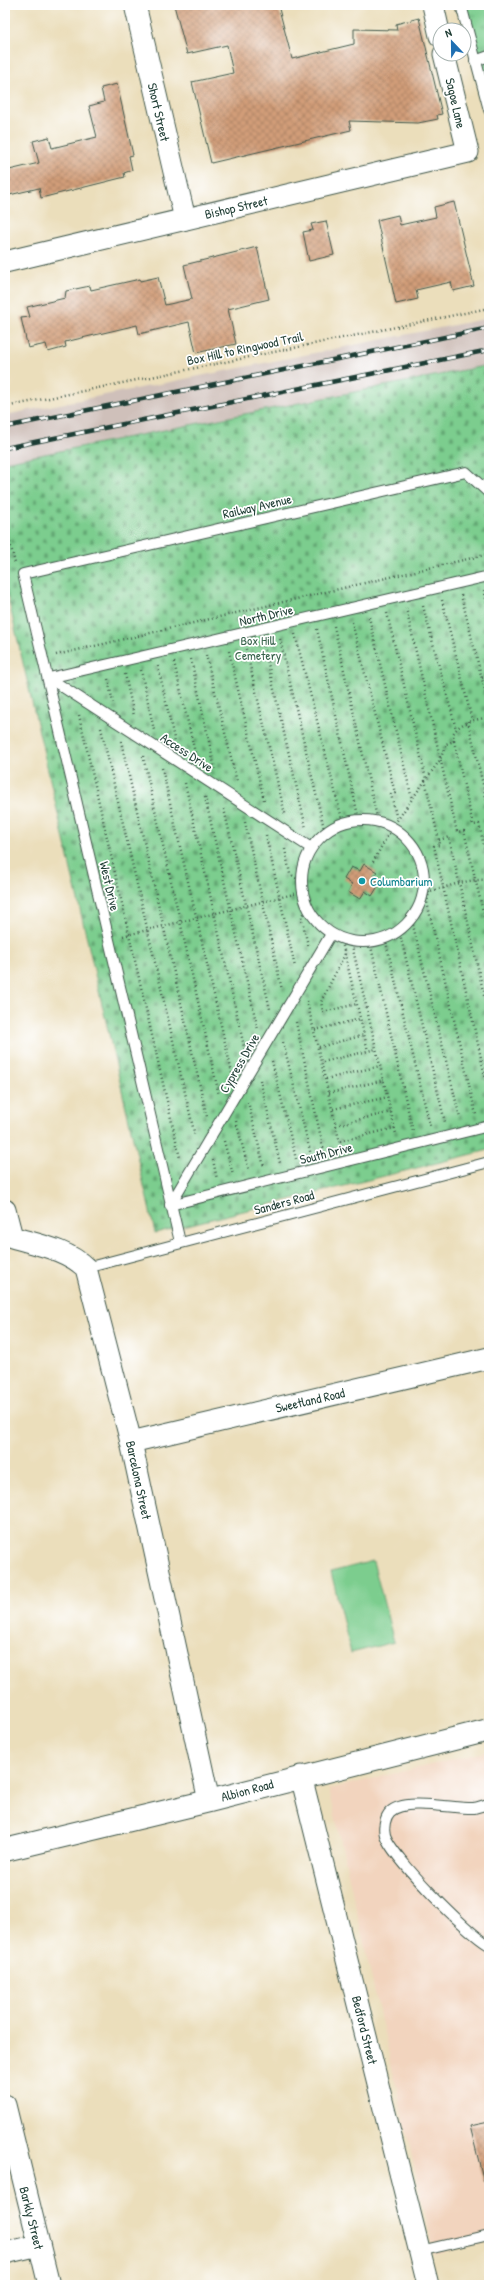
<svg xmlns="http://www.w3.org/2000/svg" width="494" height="2290" font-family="'Patrick Hand',sans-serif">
<defs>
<pattern id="cemetery-stones" width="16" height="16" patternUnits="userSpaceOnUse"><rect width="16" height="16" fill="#7ccd8e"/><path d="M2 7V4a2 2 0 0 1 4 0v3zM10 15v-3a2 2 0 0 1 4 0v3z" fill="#65a875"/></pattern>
<pattern id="park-tufts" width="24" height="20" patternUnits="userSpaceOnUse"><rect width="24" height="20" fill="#7ccd8e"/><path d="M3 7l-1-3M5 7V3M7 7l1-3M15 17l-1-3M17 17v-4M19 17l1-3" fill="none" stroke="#65a875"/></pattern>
<pattern id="building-cross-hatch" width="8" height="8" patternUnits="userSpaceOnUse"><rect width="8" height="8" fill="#d19d78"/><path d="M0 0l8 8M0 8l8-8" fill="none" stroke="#a98163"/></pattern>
</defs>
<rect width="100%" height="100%" fill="#fff"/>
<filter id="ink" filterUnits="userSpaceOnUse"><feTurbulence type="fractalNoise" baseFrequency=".025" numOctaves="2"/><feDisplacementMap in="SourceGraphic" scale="8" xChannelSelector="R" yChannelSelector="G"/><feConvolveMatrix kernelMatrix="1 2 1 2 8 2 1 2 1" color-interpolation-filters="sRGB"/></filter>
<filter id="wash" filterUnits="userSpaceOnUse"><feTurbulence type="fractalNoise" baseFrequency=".012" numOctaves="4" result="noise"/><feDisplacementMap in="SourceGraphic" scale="16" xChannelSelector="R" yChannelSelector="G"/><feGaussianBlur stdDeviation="0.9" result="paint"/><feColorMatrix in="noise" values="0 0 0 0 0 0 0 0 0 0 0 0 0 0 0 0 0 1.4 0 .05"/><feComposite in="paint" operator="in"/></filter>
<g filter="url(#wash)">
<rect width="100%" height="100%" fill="#ebdebb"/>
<path fill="#f2d4be" d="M489,1751v490l-55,13 -105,-465z"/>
<path fill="#cfc0ba" d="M489,318v47l-484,97v-47z"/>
<path fill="url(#cemetery-stones)" stroke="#4e8561" d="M489,365v785l-334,83 -150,-648v-123z"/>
<path fill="url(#park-tufts)" stroke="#4e8561" d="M464,5h25v100z"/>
<path fill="#7ccd8e" stroke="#4e8561" d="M373,1561l21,81 -43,11 -20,-81z"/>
<g id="blocks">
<g fill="url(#building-cross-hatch)">
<path d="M174,5h104l14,54 62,-15v-15l43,1 -1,-6 23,-6 23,96 -5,1 1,4 -20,4 -69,-2 2,9 -140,33 -19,-81 41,-9 -6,-28 -40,9z"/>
<path d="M117,84l16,71 -4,1 3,14 -8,3 1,4 -84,21 -2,-10 -34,8v-25l34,-8 -6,-22 16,-4 3,11 45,-11 -8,-31 15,-4 -3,-14z"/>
<path d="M454,202l20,84 -21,5 -2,-9 -35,8 2,9 -22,5 -19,-84 21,-5 2,10 36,-8 -2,-10z"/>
<path d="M326,221l8,34 -25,6 -6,-29 10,-2 -2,-6z"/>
<path d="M257,247l12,52 -41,10 8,35 -40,9 -7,-31 -50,12 -2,-9 -72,17 1,5 -18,5 -2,-8 -18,4 -7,-30 9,-1 -3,-10 38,-9 1,-7 24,-5 1,4 49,-11v2l18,-4 7,28 27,-6 -8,-34z"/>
<path d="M364,864l13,8 -5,7 8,4 -8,13 -7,-5 -5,8 -12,-7 4,-8 -8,-5 7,-12 9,4z"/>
<path d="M489,2122v59l-5,1 -14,-56z"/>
</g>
</g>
</g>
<g filter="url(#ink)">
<use href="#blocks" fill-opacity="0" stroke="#3e5548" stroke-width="1"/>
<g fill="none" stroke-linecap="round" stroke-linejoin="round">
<g stroke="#3e5548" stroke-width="12">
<g id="service">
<path d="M461,5l28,105"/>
<path d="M475,61l14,-5"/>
<path d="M49,678l440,-102"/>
<path d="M49,678l262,170"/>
<circle cx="363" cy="881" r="61"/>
<path d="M170,1205l319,-79"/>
<path d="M170,1205l161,-271"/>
<path d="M180,1242l-157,-668 443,-102 23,21"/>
<path d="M86,1268l403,-106"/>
<path d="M489,1804c-5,1 -10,3 -15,4 -20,1 -69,-11 -84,4 -5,5 -7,16 -5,23 6,21 83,99 104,110"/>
<path d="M420,2251l69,-16"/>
</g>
</g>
<g stroke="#3e5548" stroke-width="23">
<g id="minor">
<path d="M135,5l50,214"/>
<path d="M433,5l7,31"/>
<path d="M5,262l463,-110 -24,-98"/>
<path d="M5,1210l7,27c26,8 54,12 74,31l45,174 78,359"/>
<path d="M131,1442l358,-84"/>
<path d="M301,1776l127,509"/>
<path d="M5,2105l44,180"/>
<path d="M5,2253l34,-8"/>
</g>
</g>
<g stroke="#3e5548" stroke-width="24">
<path id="tertiary" d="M5,1850l204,-49 280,-71"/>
</g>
<g stroke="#3e5548" stroke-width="2.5" stroke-dasharray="1 3" stroke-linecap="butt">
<path d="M5,407l484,-99"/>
<path d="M5,523l10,40"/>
<path d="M484,590l5,21"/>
<path d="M461,595l28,112"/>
<path d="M442,600l30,120"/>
<path d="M423,606l33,123"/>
<path d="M406,608l51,224 7,-1 25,106"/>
<path d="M387,613l39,166"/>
<path d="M369,617l43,182"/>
<path d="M352,622l43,171 -4,1 6,26"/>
<path d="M334,626l44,196"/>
<path d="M317,629l42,191"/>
<path d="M295,634l48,189"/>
<path d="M280,639l45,194"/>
<path d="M263,642l43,186"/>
<path d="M245,645l40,169"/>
<path d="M229,651l35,149"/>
<path d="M56,655l433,-101"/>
<path d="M206,655l31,127"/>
<path d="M191,659l24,110"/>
<path d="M174,662l22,95"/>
<path d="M158,666l17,77"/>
<path d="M141,670l13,60"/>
<path d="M125,674l9,42"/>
<path d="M482,678l7,-2"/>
<path d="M108,679l5,24"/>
<path d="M79,715l101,443"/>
<path d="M468,721l21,89"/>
<path d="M101,728l94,408"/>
<path d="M121,741l86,376"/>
<path d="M454,741l19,84 6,-1 10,44"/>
<path d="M143,756l76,339"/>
<path d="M162,768l70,305"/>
<path d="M425,780l15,65 -6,1 55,248"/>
<path d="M185,783l60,268"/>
<path d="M205,797l53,233"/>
<path d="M224,809l46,200"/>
<path d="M245,822l37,168"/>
<path d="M266,835l29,132"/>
<path d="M439,840l10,-3 40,181"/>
<path d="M285,849l5,25 12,8"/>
<path d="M373,862l20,-36 47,-66 6,-16 8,-3 -1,-7c7,-13 23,-14 36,-17"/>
<path d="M429,891l-2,11 49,213"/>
<path d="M423,892c24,-3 41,-14 66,-12"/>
<path d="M411,917l49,201"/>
<path d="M399,930l46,192"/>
<path d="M123,936l179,-44"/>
<path d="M385,938l45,188"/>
<path d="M351,941l45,193"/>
<path d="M342,942l26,109"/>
<path d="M370,942l43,190"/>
<path d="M308,945l-7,-29 7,-8"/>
<path d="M345,954l-24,48 2,10 34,-8"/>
<path d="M307,1001l34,147"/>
<path d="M296,1022l28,130"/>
<path d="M315,1030l45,-11"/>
<path d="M283,1042l28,113"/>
<path d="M319,1047l45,-12"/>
<path d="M272,1061l24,98"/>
<path d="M323,1062l53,-13"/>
<path d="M326,1079l54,-13"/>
<path d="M260,1080l20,83"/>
<path d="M329,1093l55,-13"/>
<path d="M248,1102l16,65"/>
<path d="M333,1109l55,-12"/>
<path d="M236,1121l13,50"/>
<path d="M336,1125l55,-13"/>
<path d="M224,1141l9,34"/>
<path d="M340,1141l55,-13"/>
<path d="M213,1160l4,19"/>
</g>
<use href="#service" stroke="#fff" stroke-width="10"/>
<use href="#minor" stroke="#fff" stroke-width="21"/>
<use href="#tertiary" stroke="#fff" stroke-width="22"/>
<g stroke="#1f3d34" stroke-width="4.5">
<g id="rail">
<path d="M5,427l484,-99"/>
<path d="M5,448l484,-98"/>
</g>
</g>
<use href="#rail" stroke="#fff" stroke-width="3" stroke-dasharray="9" stroke-linecap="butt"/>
</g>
</g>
<circle fill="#0f9aa8" stroke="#fff" stroke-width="1.5" cx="362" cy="881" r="4"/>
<g text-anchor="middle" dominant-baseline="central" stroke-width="3.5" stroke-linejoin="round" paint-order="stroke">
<g font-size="13" fill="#1f3d34" stroke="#fff">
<text transform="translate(456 103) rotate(77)">Sagoe Lane</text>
<text transform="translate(159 112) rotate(77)">Short Street</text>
<text transform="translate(236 207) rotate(-13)">Bishop Street</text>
<text transform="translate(245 348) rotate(-12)">Box Hill to Ringwood Trail</text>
<text transform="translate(257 506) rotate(-13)">Railway Avenue</text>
<text transform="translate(266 615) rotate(-13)">North Drive</text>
<text transform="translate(187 752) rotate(33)">Access Drive</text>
<text transform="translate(110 886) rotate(77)">West Drive</text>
<text transform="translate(239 1063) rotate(-60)">Cypress Drive</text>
<text transform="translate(326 1153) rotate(-14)">South Drive</text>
<text transform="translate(284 1202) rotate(-15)">Sanders Road</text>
<text transform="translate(310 1400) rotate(-13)">Sweetland Road</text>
<text transform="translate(139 1480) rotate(78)">Barcelona Street</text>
<text transform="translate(247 1790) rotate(-15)">Albion Road</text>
<text transform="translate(365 2030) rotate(76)">Bedford Street</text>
<text transform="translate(32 2218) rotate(76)">Barkly Street</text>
</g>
<g font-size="13" fill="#36614a" stroke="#fff">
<text x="258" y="640">Box Hill<tspan x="258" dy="15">Cemetery</tspan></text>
</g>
<g font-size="13" fill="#0d838f" stroke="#fff" text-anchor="start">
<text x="370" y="881">Columbarium</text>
</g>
</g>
<rect width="494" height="2290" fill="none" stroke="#fff" stroke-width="20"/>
<g transform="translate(452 42) rotate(338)"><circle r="19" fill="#ffffff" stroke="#a5b1ae"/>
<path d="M0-3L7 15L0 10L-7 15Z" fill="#1f6fb2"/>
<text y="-6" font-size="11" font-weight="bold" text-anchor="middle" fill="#1f3d34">N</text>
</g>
</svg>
